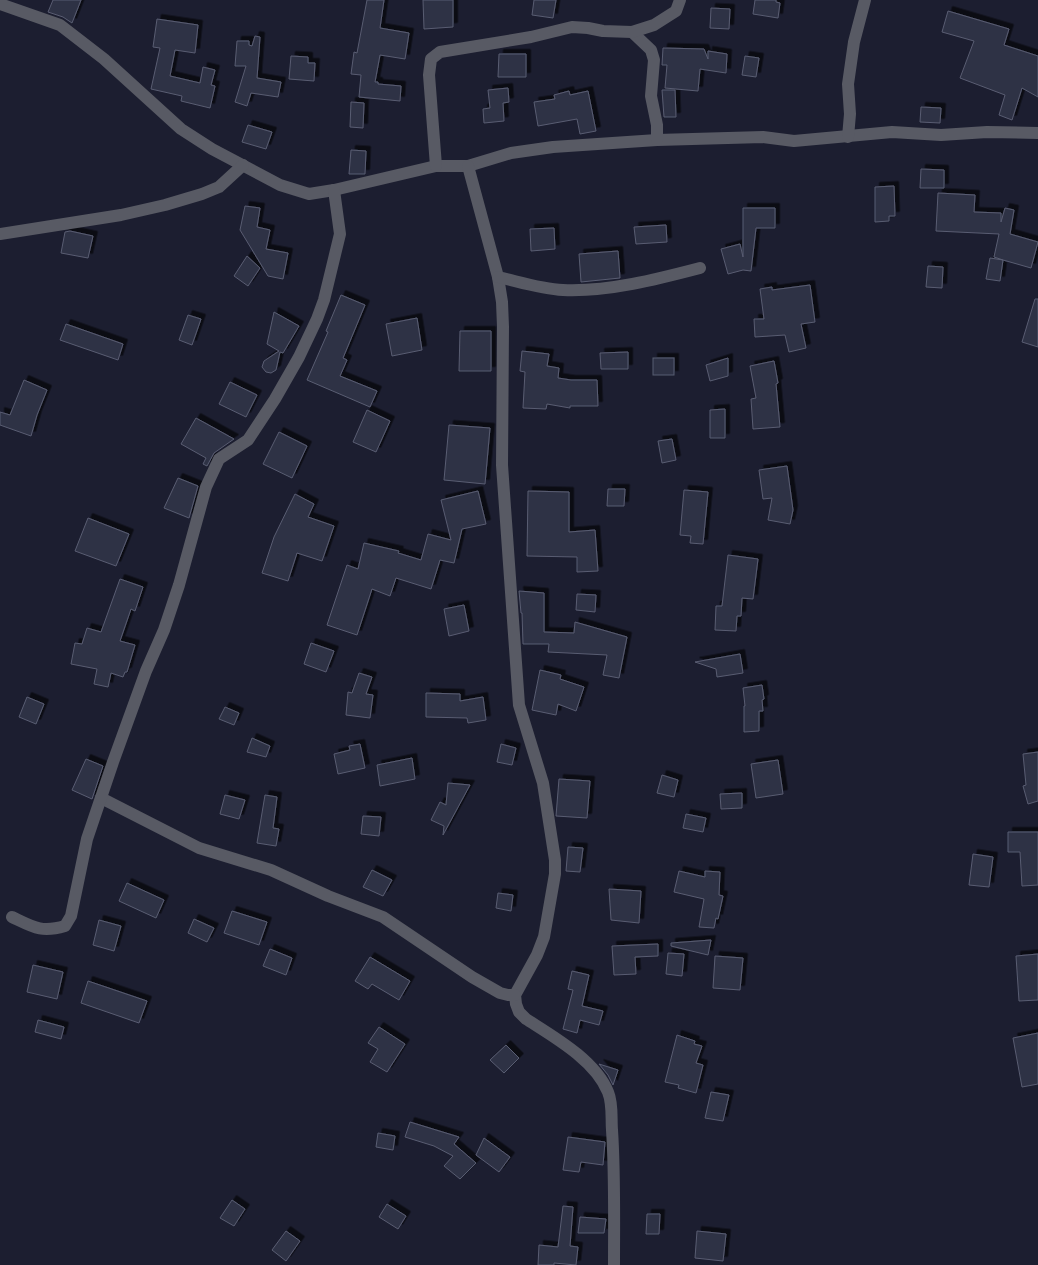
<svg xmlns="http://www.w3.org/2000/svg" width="1038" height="1265" font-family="Lato,sans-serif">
<defs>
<filter id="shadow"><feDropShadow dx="4.5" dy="-4.5" stdDeviation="0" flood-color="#0009"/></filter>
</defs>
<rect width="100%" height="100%" fill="#1c1e30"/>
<g fill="#2f3245" stroke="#595d72" filter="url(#shadow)">
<path d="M53,0h28l-9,23 -9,-6 -15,-5z"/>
<path d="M367,0h17l-4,28 29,5 -4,26 -25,-4 -5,27h3v2l23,2 -1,15 -41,-4 2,-22 -10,-1 3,-22 3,1z"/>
<path d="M423,0h30v27l-29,2z"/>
<path d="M534,0h22l-3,18 -21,-3z"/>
<path d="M755,0h21v2l4,1 -2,15 -25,-4z"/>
<path d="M711,8l19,1 -1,20 -19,-1z"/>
<path d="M948,11l61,18 -5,16 34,11v41l-16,-9 -10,32 -13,-5 6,-20 -45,-17 14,-37 -32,-9z"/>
<path d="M157,19l41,6 -3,28 -20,-3 -5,26 30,7 3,-16 12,3 -4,15 4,1 -5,22 -29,-7 1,-5 -31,-7 9,-41 -7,-1z"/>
<path d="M255,36l5,1 -3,41 24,4 -3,15 -27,-4 -4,13 -12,-4 11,-36h-11l2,-25h12v4l3,1z"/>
<path d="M663,48l41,1 4,10v-8l19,3 -1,19 -26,-4 -2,22 -33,-3 2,-23h-5z"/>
<path d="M499,54h27v23h-28z"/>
<path d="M291,56l17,1v6h7l-1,18 -25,-2z"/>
<path d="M745,56l14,2 -3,19 -14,-2z"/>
<path d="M508,88l1,14 -6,1 1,18 -20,2 -1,-14 7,-1 -2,-18z"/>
<path d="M662,90h13l1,27h-12z"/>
<path d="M569,91l1,4 18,-4 8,40 -16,3 -3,-15 -39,7 -4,-24 21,-3 -1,-4z"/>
<path d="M351,102l13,1 -1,25 -13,-1z"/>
<path d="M921,107l20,1 -1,15 -20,-1z"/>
<path d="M248,125l24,7 -6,17 -24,-7z"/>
<path d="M351,150l15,1 -1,23h-16z"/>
<path d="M921,169l23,1v18h-24z"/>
<path d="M894,186l1,30h-6v5l-14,1v-35z"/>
<path d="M938,193l37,2 -1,17 27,1v9l4,-14 9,2 -4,24 28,8 -7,26 -28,-8 -3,21 -14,-2 4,-21 13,2 -9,-3 5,-23 -63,-3z"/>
<path d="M245,206l15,2 -3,19 13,3 -4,19 22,4 -5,26 -15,-3 -28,-46z"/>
<path d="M743,208h32v20h-19l-5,43 -8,-1 -15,4 -7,-25 19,-5 3,13z"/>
<path d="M666,225l1,17 -31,2 -2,-17z"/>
<path d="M554,228l1,21 -24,2 -1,-22z"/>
<path d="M70,231l23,5 -5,22 -27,-5 4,-21z"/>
<path d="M618,251l2,27 -39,4 -2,-28z"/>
<path d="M247,256l13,12 -12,18 -14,-10z"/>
<path d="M928,266l15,1 -1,21 -16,-1z"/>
<path d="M810,285l5,37 -14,2 5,24 -17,4 -4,-17 -30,2 -1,-18h10l-4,-30 12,-2v3z"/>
<path d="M341,295l24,10 -22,53 4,2 -7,16 37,15 -7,16 -63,-27 21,-48 -2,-1z"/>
<path d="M1035,299h3v48l-16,-5z"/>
<path d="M274,312l25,14 -16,27 -3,-1 -4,18 -5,3 -5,-1 -4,-5 2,-6 15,-10 -12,-7z"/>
<path d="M188,315l13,4 -9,26 -13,-5z"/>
<path d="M417,318l5,32 -30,6 -6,-32z"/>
<path d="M66,324l57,20 -5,16 -58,-20z"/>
<path d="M460,331h31v40h-32z"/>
<path d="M522,351l27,3 -2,12 12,2 -1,10 13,2h26l1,26h-28v2l-23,-4 -1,5 -23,-1 2,-36 -5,-1z"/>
<path d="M628,352v17h-27l-1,-16z"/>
<rect x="653" y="358" width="21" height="17"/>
<path d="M728,358v18l-18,5 -4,-16z"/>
<path d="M774,361l4,22 -2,1 4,43 -27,2 -2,-30 5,-1 -6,-32z"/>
<path d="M24,380l23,10 -10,25 -6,21 -31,-11v-13l10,3z"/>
<path d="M230,382l27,13 -11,22 -27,-13z"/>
<path d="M725,409v29h-15v-28z"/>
<path d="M367,410l23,11 -14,31 -23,-10z"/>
<path d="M196,418l38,21 -20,14 -7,13 -4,-2 3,-6 -25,-14z"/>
<path d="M449,425l41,3 -5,56 -41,-4z"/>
<path d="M279,432l28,14 -15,32 -29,-14z"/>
<path d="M672,439l4,21 -14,3 -4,-22z"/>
<path d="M787,466l6,44 -3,14 -22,-4 4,-22 -9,1 -4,-29z"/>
<path d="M178,478l20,8 -9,32 -25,-10z"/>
<path d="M608,489h17l-1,17h-17z"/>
<path d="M684,490l24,2 -5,52 -13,-1 1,-7 -11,-1z"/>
<path d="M478,491l8,33 -24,5 -8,34 -14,-3 -9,29 -35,-11 -6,18 -18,-7 -15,46 -30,-10 20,-60 11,4 6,-26 35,8 -1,2 23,7 7,-26 23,6 -10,-40z"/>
<path d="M528,491l41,1v40l26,-2 3,41 -21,1v-15l-50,-1z"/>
<path d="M295,494l19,10 -6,13 26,9 -12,35 -25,-8 -9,28 -26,-8 12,-36z"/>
<path d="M88,518l41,16 -13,32 -41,-15z"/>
<path d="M728,555l30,4 -5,40 -11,-1 -1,18h-4l-1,15 -21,-1 1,-24h6z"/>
<path d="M120,579l23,8 -8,24 -4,-2 -11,32 15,4 -8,27h-2l-2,5 -12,-4 -3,14 -14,-3 3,-15 -26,-5 4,-21 7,1 5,-16 14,4z"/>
<path d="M519,591l25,2v39l30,1 1,-11 52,15 -8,41 -16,-3 4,-20 -59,-3 1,-8h-26l-1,-31h-1z"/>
<path d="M577,594l19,1 -1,17 -19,-2z"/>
<path d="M464,605l5,26 -20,5 -5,-27z"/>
<path d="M311,643l23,8 -8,21 -22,-8z"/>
<path d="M740,654l3,19 -26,4 -1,-8 -21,-7z"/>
<path d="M540,670l21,5 -1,4 24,8 -8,24 -18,-7 -2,11 -24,-5z"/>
<path d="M359,673l13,4 -6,17 7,1 -3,23 -24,-3 2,-23 4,1z"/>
<path d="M762,685l2,14 -2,1 1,11h-4v20l-15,1v-26h1l-2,-18z"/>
<path d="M426,693l34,1v7l23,-4 3,23 -18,3 -1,-5 -41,-1z"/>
<path d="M27,697l17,7 -8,20 -17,-7z"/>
<path d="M225,707l14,6 -5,12 -15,-6z"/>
<path d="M252,738l18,8 -4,11 -19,-5z"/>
<path d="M360,744l5,24 -27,6 -4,-20 16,-4 -1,-4z"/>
<path d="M501,744l15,4 -4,17 -15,-3z"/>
<path d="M1038,752v49l-10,3 -5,-18 3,-1 -3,-31z"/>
<path d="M412,758l3,21 -35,7 -3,-21z"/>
<path d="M86,759l17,7 -11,33 -20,-9z"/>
<path d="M778,760l5,34 -27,4 -5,-34z"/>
<path d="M662,775l16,5 -4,17 -17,-4z"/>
<path d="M559,779l31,2 -3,37 -31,-2z"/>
<path d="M448,783l22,2 -27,50 1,-9 -13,-6 9,-18 6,3z"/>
<path d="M742,793v15l-21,1 -1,-15z"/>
<path d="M225,795l20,5 -6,19 -19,-5z"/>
<path d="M265,795l12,2 -4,31 6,1 -3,17 -19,-3z"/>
<path d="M686,814l20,4 -3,14 -20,-4z"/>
<path d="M363,816l18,1 -2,19 -18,-2z"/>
<path d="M1008,832h30v53l-16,1 -2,-34h-12z"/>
<path d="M568,847l15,1 -3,24 -14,-1z"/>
<path d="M973,854l20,3 -4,30 -20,-2z"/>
<path d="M372,870l20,10 -9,16 -20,-9z"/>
<path d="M679,871l26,6v-6l15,1 -1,23 4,1 -5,23 -2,-1 -2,10 -15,-1 5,-28 -30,-7z"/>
<path d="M127,883l37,17 -8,18 -37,-17z"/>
<path d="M609,889l32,2 -2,32 -28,-3z"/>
<path d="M498,893l15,2 -2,16 -15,-3z"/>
<path d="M232,911l35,11 -8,23 -35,-12z"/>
<path d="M194,919l20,9 -7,14 -19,-9z"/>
<path d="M99,920l22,6 -7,25 -21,-6z"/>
<path d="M711,940l-3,15 -37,-9v-3z"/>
<path d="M658,944v12l-23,1 1,17 -22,1 -2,-29z"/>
<path d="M270,949l22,9 -6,17 -23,-9z"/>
<path d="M668,953l16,1 -2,22 -16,-2z"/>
<path d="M1038,954v46l-19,1 -3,-45z"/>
<path d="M715,956l28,2 -3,32 -27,-2z"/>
<path d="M370,957l40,24 -11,19 -27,-16 -4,5 -13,-8z"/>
<path d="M33,965l30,7 -6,27 -30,-7z"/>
<path d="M572,971l17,4 -7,31 21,5 -4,14 -19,-5 -3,13 -14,-4 10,-39 -5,-1z"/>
<path d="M88,981l59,20 -8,22 -58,-20z"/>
<path d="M38,1020l26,7 -3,12 -26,-7z"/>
<path d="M379,1027l26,17 -18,28 -17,-10 8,-13 -10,-6z"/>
<path d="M1038,1033v51l-16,3 -9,-49z"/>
<path d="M677,1035l18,6 -1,3 8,2 -6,17 7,2 -7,28 -18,-5 1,-3 -14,-3z"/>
<path d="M506,1045l13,13 -15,15 -14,-13z"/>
<path d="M599,1064l19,6 -5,15 -5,-10z"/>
<path d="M711,1092l18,3 -6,26 -18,-3z"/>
<path d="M410,1122l49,15 -5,7 22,19 -16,16 -16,-13 9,-10 -19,-10 -29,-9z"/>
<path d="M378,1133l17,3 -2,14 -17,-3z"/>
<path d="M568,1137l37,5 -2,23 -22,-3 -2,10 -16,-2z"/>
<path d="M484,1138l26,19 -11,15 -23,-17z"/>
<path d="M232,1200l13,9 -11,17 -14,-8z"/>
<path d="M387,1204l19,12 -8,13 -19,-12z"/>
<path d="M563,1206l10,1 -3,39 8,1 -2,18 -22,-2v2h-16l1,-20 19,2z"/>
<path d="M647,1214h13l-1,20h-13z"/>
<path d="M580,1217l26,2 -2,14h-26z"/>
<path d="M286,1231l14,10 -14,20 -14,-11z"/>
<path d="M697,1231l29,3 -3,27 -28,-3z"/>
</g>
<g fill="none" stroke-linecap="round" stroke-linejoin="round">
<g stroke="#585a64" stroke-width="12">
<path d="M0,4l60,21 44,34 77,70 31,20 68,36 29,9 25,-4 102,-24h32l43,-13 42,-6 104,-7 106,-3 31,4 98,-9 49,3 46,-3 51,1"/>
<path d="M632,32l19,18 3,10 -3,36 6,29v15"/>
<path d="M848,137l2,-23 -2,-30 6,-42 11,-42"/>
<path d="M436,166l-7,-91 2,-16 9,-7 91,-15 41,-10 16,1 15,3 29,1 22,-7 22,-14 4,-11"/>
<path d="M468,166l30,111 4,25 1,25 -1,138 17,240 24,78 12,77v14l-11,63 -7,18 -22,40 1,9 3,8 7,7c28,18 69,41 82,73 5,12 3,26 4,38 3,45 2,90 2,135"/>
<path d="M0,234l121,-19 44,-10 37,-11 17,-7 24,-22"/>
<path d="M498,277c22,5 43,12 65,13 45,2 95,-11 137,-22"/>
<path d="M101,798l98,50 72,22 57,26 55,21 89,60 28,16 8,2h7"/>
<path d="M12,917c21,10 29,16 53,9l6,-10 16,-77 26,-77 33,-91 18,-41 15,-45 27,-98 13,-28 29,-19 27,-41 24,-42 18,-38 7,-19 16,-66 -6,-44"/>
</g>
</g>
</svg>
